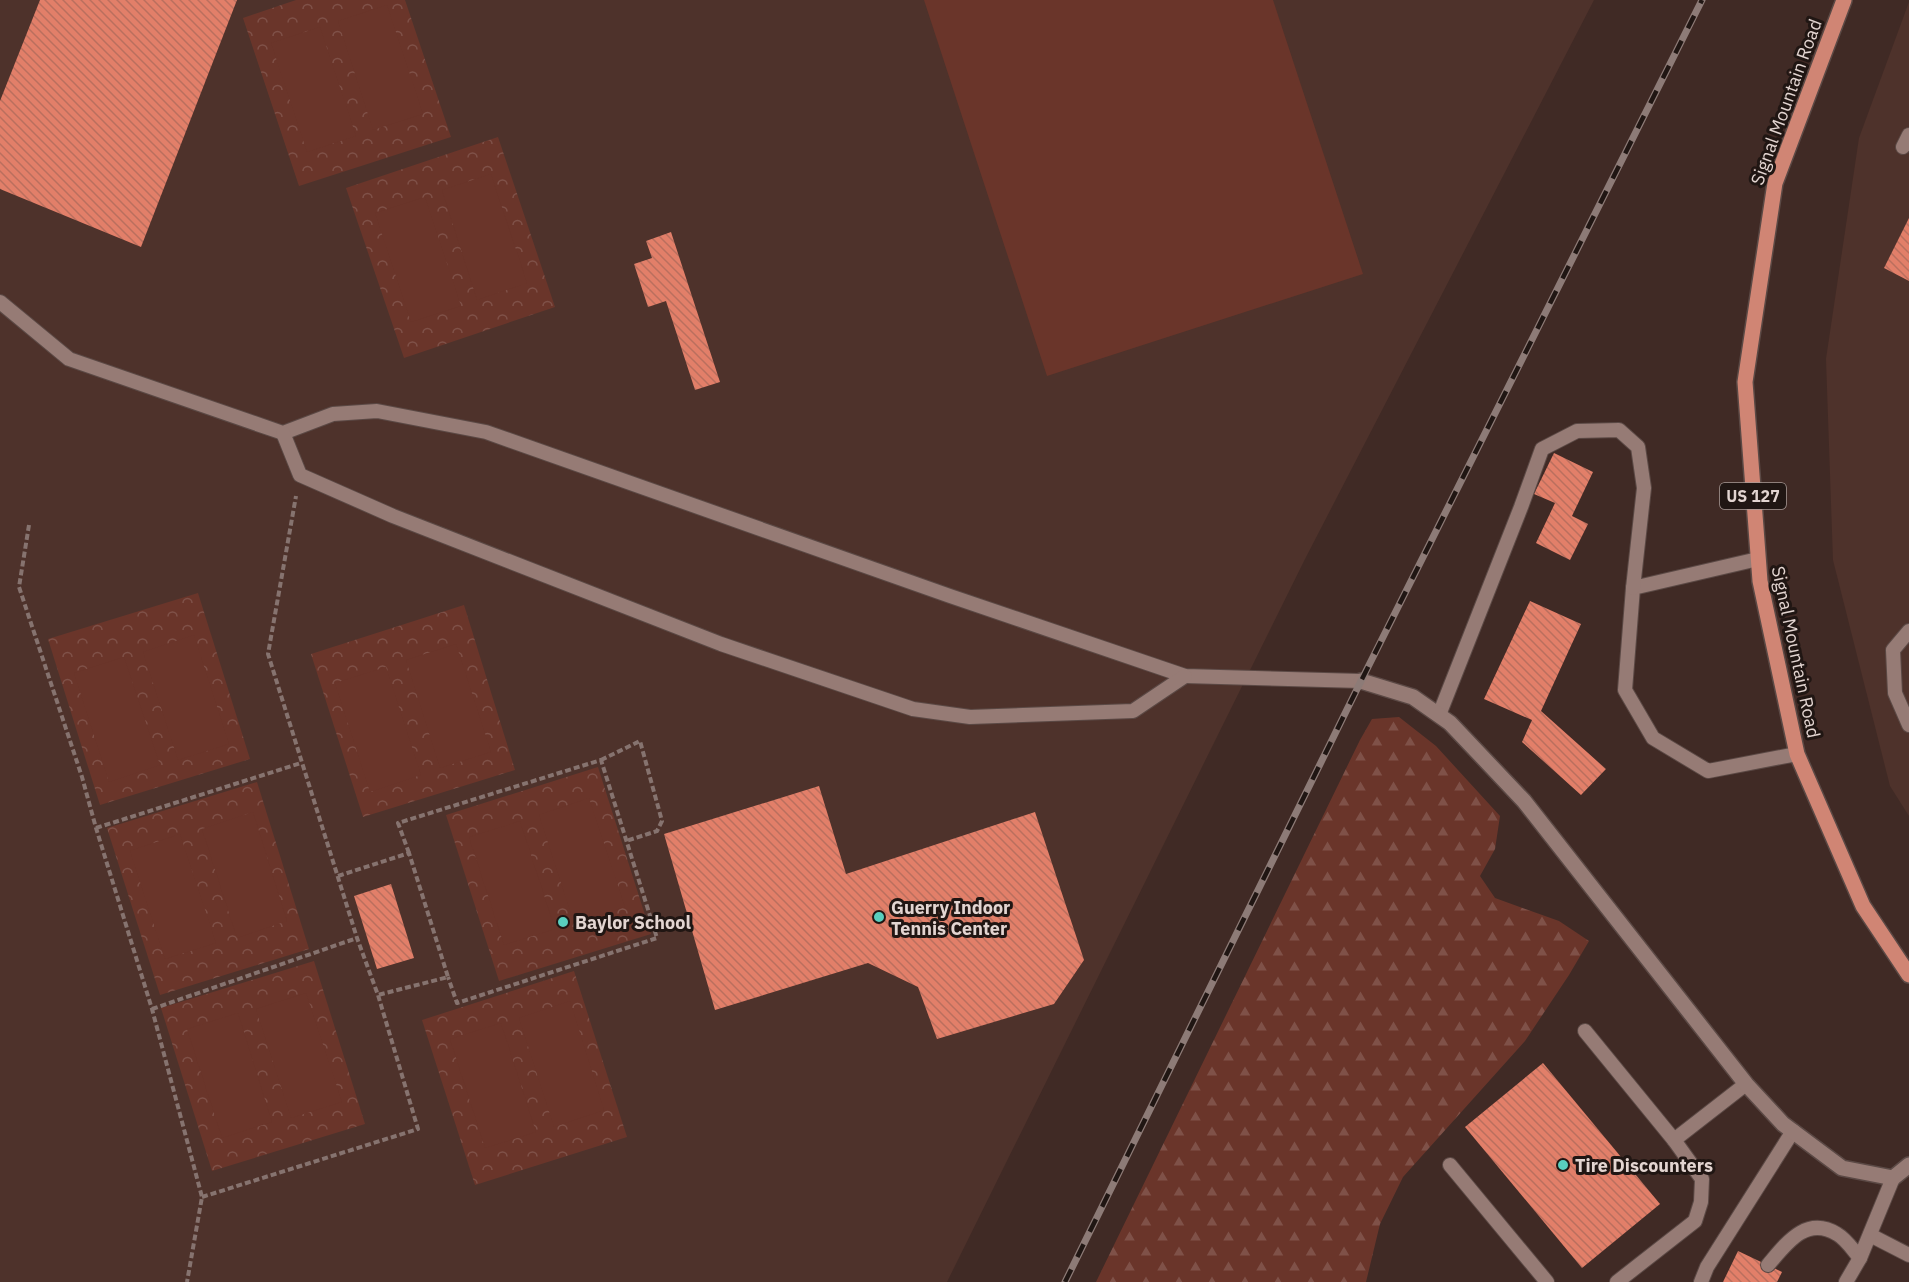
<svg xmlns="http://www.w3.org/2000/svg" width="1909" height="1282" font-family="'IBM Plex Sans',sans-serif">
<defs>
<pattern id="forest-firs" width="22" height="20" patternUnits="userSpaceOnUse" patternTransform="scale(1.5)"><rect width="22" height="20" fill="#6a352a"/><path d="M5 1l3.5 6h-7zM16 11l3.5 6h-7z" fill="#7f5148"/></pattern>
<pattern id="park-crowns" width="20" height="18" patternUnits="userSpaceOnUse" patternTransform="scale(1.5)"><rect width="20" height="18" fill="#6a352a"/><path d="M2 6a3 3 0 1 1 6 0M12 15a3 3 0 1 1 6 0" fill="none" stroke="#7f5148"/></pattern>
<pattern id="building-back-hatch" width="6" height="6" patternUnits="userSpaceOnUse" patternTransform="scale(1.5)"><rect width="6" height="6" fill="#e27f69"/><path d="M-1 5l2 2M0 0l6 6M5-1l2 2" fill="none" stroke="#ba6f5e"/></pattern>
</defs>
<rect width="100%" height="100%" fill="#402a25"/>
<g fill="#4e322b">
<path d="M0,0h1594l-290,561 -357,721h-947z"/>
<path d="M1909,2v814l-19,-30 -57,-226 -7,-201 33,-221z"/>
</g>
<path fill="url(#forest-firs)" d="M1399,717l37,29 64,70 -5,33 -15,27 15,22 64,23 30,20 -20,34 -44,66 -122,136 -23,47 -14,58h-270l264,-542 12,-21z"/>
<g fill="url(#park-crowns)">
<path d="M296,0h109l46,137 -152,49 -56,-168z"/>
<path d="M498,137l57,170 -151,51 -58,-170z"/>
<path d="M198,593l52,166 -150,46 -52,-166z"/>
<path d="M464,605l51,165 -152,47 -52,-163z"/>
<path d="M598,767l53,167 -152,47 -53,-166z"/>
<path d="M257,782l52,167 -149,46 -53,-167z"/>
<path d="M314,961l51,163 -153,47 -51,-163z"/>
<path d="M574,971l53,166 -152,48 -53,-165z"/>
</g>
<g fill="#6a352a">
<path d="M924,0h349l90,274 -316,102z"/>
<path d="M387,5l36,109 -50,16 -35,-109z"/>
<path d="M320,27l36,109 -49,16 -36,-109z"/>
<path d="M491,174l36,109 -50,17 -35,-110z"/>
<path d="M425,197l36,109 -50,16 -36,-109z"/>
<path d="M194,635l35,109 -51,16 -35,-108z"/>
<path d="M456,644l35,108 -51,16 -34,-108z"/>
<path d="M124,657l36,108 -51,17 -35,-109z"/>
<path d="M386,667l35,108 -51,17 -35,-109z"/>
<path d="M589,798l36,109 -51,16 -35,-108z"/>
<path d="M253,812l34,109 -50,17 -35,-109z"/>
<path d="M520,821l35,108 -51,16 -35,-108z"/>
<path d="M180,834l36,109 -51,16 -35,-108z"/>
<path d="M306,993l36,109 -51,16 -35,-109z"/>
<path d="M570,1001l34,109 -50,17 -35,-109z"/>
<path d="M238,1013l34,109 -50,16 -35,-109z"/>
<path d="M501,1023l35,109 -51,16 -35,-109z"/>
</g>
<g fill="url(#building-back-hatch)">
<path d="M40,0h197l-96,247 -141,-58v-88z"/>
<path d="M1909,218v63l-25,-13z"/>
<path d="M671,232l49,150 -25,8 -29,-89 -18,6 -14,-43 18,-6 -6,-17z"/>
<path d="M1554,453l39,19 -21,44 16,8 -18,36 -34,-17 19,-40 -21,-9z"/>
<path d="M1530,601l51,23 -40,87 65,58 -25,26 -59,-53 10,-22 -48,-21z"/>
<path d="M819,786l27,88 189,-62 49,148 -30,44 -117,35 -19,-52 -50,-24 -153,47 -51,-176z"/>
<path d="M391,884l23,74 -37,11 -23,-73z"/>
<path d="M1543,1063l117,141 -78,64 -117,-141z"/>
<path d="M1738,1251l44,21 -5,10h-54z"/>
</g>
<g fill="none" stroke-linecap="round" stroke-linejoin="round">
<g stroke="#5b4945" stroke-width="16">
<g id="lane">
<path d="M1903,147l6,-12"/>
<path d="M0,302l69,57 214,74 50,-19 44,-3 109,21 464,164 235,80 176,5"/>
<path d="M283,433l17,42 93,41 328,128 192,65 57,8 163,-6 52,-35"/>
<path d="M1758,559l-125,29 -8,102 28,48 55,33 89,-17"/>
<path d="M1909,631l-16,19 2,43 14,32"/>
<path d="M1439,715l82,-208 21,-58 35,-18 42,-1 19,17 6,41 -11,100"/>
<path d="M1585,1031l89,109"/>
<path d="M1450,1165l97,117"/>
<path d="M1870,1235l39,20"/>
<path d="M1768,1265c18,-21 38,-50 69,-31 9,5 16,16 23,24"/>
<path d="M1617,1282l78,-61 6,-19 1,-23 -28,-39 72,-56"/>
<path d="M1701,1282l6,-15 86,-136"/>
<path d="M1846,1282l14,-24 33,-80"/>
</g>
</g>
<g stroke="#5b4945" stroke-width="18">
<path id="street" d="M1361,681l52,16 37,26 74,78 222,283 37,40 59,44 51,10 16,-13"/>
</g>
<g stroke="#5b4945" stroke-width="18">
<path id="primary" d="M1844,0l-69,183 -30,199 15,199 37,173 66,152 46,69"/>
</g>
<g stroke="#86736f" stroke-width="4" stroke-dasharray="6 3" stroke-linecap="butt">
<path d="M29,525l-10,62 63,190 14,51 56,181 50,188 -15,85"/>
<path d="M601,760l39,-19 22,80 -5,10 -31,10"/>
<path d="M96,828l205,-65"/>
<path d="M409,853l-11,-30 203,-63 56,178 -200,65 -9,-26"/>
<path d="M338,876l71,-23 39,124 -70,18"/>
<path d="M152,1009l205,-71"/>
<path d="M202,1197l216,-68 -40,-134 -21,-57 -89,-284 28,-158"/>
</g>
<use href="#lane" stroke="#967b75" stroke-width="14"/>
<use href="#street" stroke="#967b75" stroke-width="15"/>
<use href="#primary" stroke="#d08574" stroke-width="15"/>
<g stroke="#8d7b77" stroke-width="7">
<path id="rail" d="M1065,1282l296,-601 341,-681"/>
</g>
<use href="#rail" stroke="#201613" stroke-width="4.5" stroke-dasharray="14" stroke-linecap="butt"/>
</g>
<g fill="#59cebe" stroke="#201613" stroke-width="2">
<circle cx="879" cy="917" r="6"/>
<circle cx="563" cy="922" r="6"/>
<circle cx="1563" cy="1165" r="6"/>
</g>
<g text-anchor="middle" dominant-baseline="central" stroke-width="6" stroke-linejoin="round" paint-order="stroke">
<rect fill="#201613" stroke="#a89c98" stroke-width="1.5" x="1720" y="483" width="66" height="26" rx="4.5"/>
<g font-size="16" font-weight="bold" fill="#e3d5d1">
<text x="1753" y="496">US 127</text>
</g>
<g font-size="18" fill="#e3d5d1" stroke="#201613">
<text transform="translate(1786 102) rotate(-70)">Signal Mountain Road</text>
<text transform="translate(1796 652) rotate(78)">Signal Mountain Road</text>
</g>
<g font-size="18" font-weight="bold" fill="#e3d5d1" stroke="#201613" text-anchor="start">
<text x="891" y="907">Guerry Indoor<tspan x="891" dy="21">Tennis Center</tspan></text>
<text x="575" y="922">Baylor School</text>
<text x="1575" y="1165">Tire Discounters</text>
</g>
</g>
</svg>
